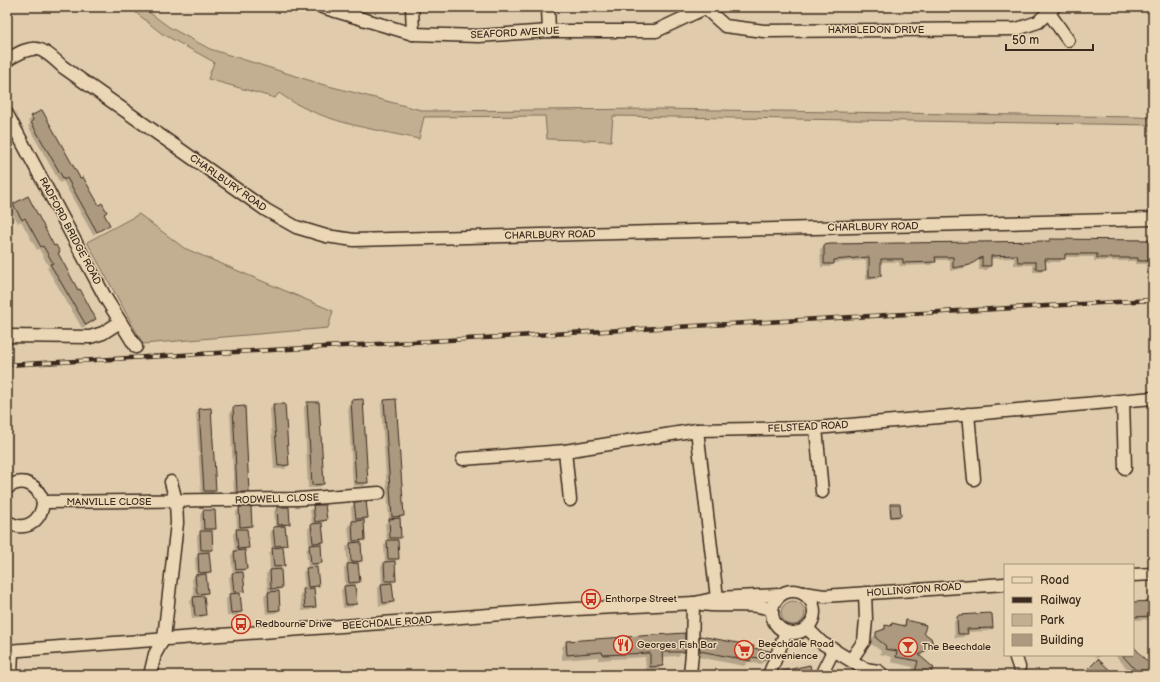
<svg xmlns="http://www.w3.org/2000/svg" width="1160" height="682" font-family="'Balsamiq Sans',sans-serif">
<rect width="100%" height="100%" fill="#e0ccac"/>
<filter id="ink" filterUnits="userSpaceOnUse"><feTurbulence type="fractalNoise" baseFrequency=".025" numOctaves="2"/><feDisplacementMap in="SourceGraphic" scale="8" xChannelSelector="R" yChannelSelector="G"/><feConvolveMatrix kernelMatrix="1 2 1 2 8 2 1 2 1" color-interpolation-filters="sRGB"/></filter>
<g filter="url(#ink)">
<g fill="#c2ae91" stroke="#7e6c58">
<path d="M129,7h13l27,20 41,22 111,35 104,27 232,-2 480,8 16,1v7l-540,-9 -2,25 -64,-2 -2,-23 -121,1 -5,22c-47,-10 -100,-17 -140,-46l-4,5 -67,-19 6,-17 -53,-29z"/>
<path d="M139,214l45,34 149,63 -5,17 -185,16 -56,-102z"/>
<circle cx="793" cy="613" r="12"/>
</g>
<g fill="#0003" fill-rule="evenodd">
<path d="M41,112l38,68 29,45 -15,10 -30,-54 -3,2 -32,-57 2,-2 -2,-3z"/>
<path d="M14,205l43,49 38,65 -4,4 -9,5 -35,-60 2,-1 -10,-18 -2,1 -16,-29 -3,2 -8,-14z"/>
<path d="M1153,239v22l-5,3h-13v-3h-41v-4h-30l-4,5h-16l1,6 -4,4h-8v-7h-19v-7l-24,1v7l-3,4h-8v-11l-14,9 -15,3v-11h-15l-4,5 -31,1 -1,-4h-19v14l-3,3 -11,1v-20l-33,3 -3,4h-9l-1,-17 4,-4 224,-4 3,-2 35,2z"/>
<path d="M352,401l15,81 -3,4h-11l-5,-81z"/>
<path d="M385,401l18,114 -3,4v18l-3,4 1,17 -4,4 1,18 -4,4 1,18 -3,3 -10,1 -1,-18 4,-4 -1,-18 4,-3 -1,-18 3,-3 -2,-18 4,-4 -8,-116z"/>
<path d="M307,403l16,81 -4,4h-11l-4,-81z"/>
<path d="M274,405l14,60 -3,4h-11l-4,-60z"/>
<path d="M234,408l14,84 -4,3 -10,-1 -4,-82z"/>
<path d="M199,410l16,80 -3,4h-11l-5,-81z"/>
<path d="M355,503l12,15 -4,4 1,17 -4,4 1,18 -4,4 2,17 -5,4 2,18 -4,3 -9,1 -2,-18 4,-4 -1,-18 4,-3 -2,-18 4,-3 -2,-18 4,-4 -1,-15zM349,546h2l1,21h-2z"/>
<path d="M891,505l9,11 -2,2h-8l-1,-11z"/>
<path d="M314,506l12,14 -5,4 2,18 -3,3 1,18 -5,4 2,18 -5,4 2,18 -4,3 -9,1 -2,-17 5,-4 -2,-18 5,-3 -2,-19 3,-3 -1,-18 4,-4 -2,-15z"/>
<path d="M240,508l11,17 -5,4 2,18 -4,4 2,18 -4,3 2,19 -5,3 2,18 -4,4h-10l-1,-17 5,-4 -2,-18 4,-3 -2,-19 4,-3 -2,-18 4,-4 -1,-18z"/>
<path d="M277,508l12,15 -5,4 2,18 -4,3 2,18 -4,4 1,18 -3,3 1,19 -3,3 -10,1 -2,-18 4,-3 -2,-19 4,-4 -1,-17 3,-3 -2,-19 5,-3 -1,-17z"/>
<path d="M203,511l12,18 -4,3 1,18 -4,4 2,17 -4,4 1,18 -4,3 2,19 -4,3 -9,1 -2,-18 4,-3 -2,-19 4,-4 -1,-17 3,-3 -1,-19 4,-4 -1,-17z"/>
<path d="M1153,602v17l-20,1v-16z"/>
<path d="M959,616l33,11 -4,4 -21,1 -4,5 -8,1 -1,-16z"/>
<path d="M907,621l16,13 7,14 -11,9 9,18h-17l2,-8 -22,-5 1,-5 -12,-3 1,-3 -10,-7 1,-6 14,-12 4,1 2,-3 10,2z"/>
<path d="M700,637l66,22 -5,5 -13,-2 -4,4 -50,-10 1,-13z"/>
<path d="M567,642l117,9 -6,5 -17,1 1,9 -6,5h-10l-1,-14 -47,3v-3l-36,3v-13z"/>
<path d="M1133,648l20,22v5h-20l-18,-20h18z"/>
<path d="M1094,655h7l-4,3z"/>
<path d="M1098,660l8,15h-19l-2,-2z"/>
</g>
<g fill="#ad9980" stroke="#3b2a1e">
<path d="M42,110l38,68 3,-1 16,28 3,-2 5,9 -3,2 6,11 -13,7 -30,-54 -3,2 -33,-58 2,-2 -2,-4z"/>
<path d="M28,196l26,50 2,-1 4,7 -2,1 20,37 2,-1 16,30 -10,6 -36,-61 3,-1 -10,-17 -2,1 -16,-29 -3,2 -9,-16z"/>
<path d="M1050,239l99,1v21h-11v-3h-41v-4h-32v5h-20l1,10h-10v-7h-18l-1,-7 -26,1v10h-9v-9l-12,8 -17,3v-11h-18l1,5 -33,1v-4h-22v17l-12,1v-20l-35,3v4h-10v-19l6,-1 220,-3z"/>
<path d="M363,399l5,84h-12l-5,-83z"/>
<path d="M396,399l8,117 -12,1 -8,-117z"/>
<path d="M307,402h12l5,82 -12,1z"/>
<path d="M273,404h12l4,61 -11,1z"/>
<path d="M245,406l4,86h-10l-2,-1 -4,-84z"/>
<path d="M211,408l5,83h-12l-5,-82z"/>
<path d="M366,501l2,17 -12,1 -2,-17z"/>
<path d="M890,504h10l1,12 -10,1z"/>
<path d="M313,505h12l2,15 -12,2z"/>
<path d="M239,507h12l1,19 -12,1z"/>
<path d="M277,507h12l1,17 -12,1z"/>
<path d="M203,510h12l1,19h-12z"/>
<path d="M400,518l1,20h-11l-1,-19z"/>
<path d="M364,520l1,20 -12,1 -1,-20z"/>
<path d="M322,523l2,19 -11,1 -2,-19z"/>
<path d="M285,526l2,19 -12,1 -2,-19z"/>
<path d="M236,529h11l2,19 -11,1z"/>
<path d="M200,531h12l1,19h-12z"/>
<path d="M387,540h11l1,19h-11z"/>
<path d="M361,542l1,19 -11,1 -1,-19z"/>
<path d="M321,544l1,19 -11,1 -2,-19z"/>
<path d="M283,547l2,19 -11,1 -2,-19z"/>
<path d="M245,550l2,19 -11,1 -2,-19z"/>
<path d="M209,552l2,20 -12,1 -1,-20z"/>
<path d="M395,561l1,20h-11l-1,-19z"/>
<path d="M358,563l2,19 -11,1 -2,-19z"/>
<path d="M317,567l2,19 -11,1 -2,-19z"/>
<path d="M281,569l1,19 -11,1 -1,-19z"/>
<path d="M243,572l2,19 -11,1 -2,-19z"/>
<path d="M206,574l2,19 -11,1 -2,-19z"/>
<path d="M392,583l2,19 -11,1 -2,-19z"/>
<path d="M355,585l2,19 -11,1 -2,-19z"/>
<path d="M314,588l2,19 -11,1 -2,-19z"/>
<path d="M279,591l1,19 -11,1 -1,-19z"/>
<path d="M240,593l2,19 -11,1 -2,-19z"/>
<path d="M204,596l2,19 -11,1 -2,-19z"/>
<path d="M1153,601v15l-20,1v-15z"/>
<path d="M990,613l2,1 1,14 -26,1 1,5h-10l-1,-17 2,-2z"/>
<path d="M906,620l20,5 -2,8 7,5 2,6 -3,4 -11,7 15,13 -5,7h-9l-5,-3 3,-11 -22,-4 1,-6 -12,-2 1,-3 -10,-8v-6l9,-3v-4l6,1 1,-3 13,3z"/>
<path d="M685,633v19h-23l1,14 -13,1v-14l-47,2 -1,-3 -35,3 -1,-14z"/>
<path d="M700,636l54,10 -1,2 17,3 -3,8 -16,-2 -1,4 -50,-10z"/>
<path d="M1133,646l20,22v7h-13l-18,-20h11z"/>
<path d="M1098,659l17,16h-21l-6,-6z"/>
<path d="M810,665l2,10h-30v-4z"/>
</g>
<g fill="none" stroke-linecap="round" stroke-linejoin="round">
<g stroke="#3b2a1e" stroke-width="15">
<g id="minor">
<path d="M322,7l91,27 66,2 70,-5h107l49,-23"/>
<path d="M412,7l1,27"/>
<path d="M548,7l1,24"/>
<path d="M705,8l20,18 39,5 253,-2 21,-7 16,-15"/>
<path d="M1049,13l19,27"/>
<path d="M7,60c28,-17 32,-15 56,7l203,143 30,17 30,9 28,4 799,-21"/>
<path d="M7,114l98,183 31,50"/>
<path d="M7,336l83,1 13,-4 17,-11"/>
<path d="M1123,401l2,67"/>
<path d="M968,414l6,65"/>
<path d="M816,428l6,64"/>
<path d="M697,430l20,168"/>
<path d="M565,451l5,49"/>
<path d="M463,459l102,-8 132,-21 119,-2 337,-30"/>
<path d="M7,488c16,-12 31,-3 36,14 -1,19 -19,32 -36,19"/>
<path d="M43,502l256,-3 80,-6"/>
<path d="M1133,575l20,-1"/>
<circle cx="793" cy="612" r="21"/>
<path d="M804,593l20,3 181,-12"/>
<path d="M702,604c23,4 49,-3 70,6"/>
<path d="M807,628l15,15 43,26 13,2 5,4"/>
<path d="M7,651l549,-41 139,-7 22,-5 63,-3"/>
<path d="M1015,655l4,12"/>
<path d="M851,660l13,-19 2,-21 -1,-27"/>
<path d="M11,675l1,-24"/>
<path d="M150,675l5,-21 9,-16 13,-115 -1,-22 -5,-19"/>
<path d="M690,675l2,-22 1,-50"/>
<path d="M769,675l17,-43"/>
<path d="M821,675l13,-26"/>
</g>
</g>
<use href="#minor" stroke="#ebd7b5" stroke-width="12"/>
<g stroke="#3b2a1e" stroke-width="4.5">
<path id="rail" d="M7,365l1146,-65"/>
</g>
<use href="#rail" stroke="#ebd7b5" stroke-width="3" stroke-dasharray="9" stroke-linecap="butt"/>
</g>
</g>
<defs>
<g id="bus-ring" transform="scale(1)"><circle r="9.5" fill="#ebd7b5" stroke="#c8321e" stroke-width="1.5"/><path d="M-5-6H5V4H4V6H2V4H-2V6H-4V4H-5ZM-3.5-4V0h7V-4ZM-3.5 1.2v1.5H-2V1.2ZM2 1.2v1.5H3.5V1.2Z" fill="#c8321e"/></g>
<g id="restaurant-ring" transform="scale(1)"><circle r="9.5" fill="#ebd7b5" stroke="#c8321e" stroke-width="1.5"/><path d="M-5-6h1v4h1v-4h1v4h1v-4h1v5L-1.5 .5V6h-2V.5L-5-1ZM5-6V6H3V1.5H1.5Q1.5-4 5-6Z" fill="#c8321e"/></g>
<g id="bar-ring" transform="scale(1)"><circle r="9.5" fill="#ebd7b5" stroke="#c8321e" stroke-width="1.5"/><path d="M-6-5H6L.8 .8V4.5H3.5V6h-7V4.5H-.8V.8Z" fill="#c8321e"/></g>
<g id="supermarket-ring" transform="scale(1)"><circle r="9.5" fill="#ebd7b5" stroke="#c8321e" stroke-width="1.5"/><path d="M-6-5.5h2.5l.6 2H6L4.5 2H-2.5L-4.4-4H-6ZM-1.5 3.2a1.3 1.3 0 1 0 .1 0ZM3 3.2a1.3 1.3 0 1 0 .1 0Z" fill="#c8321e"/></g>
</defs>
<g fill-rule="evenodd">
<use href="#bus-ring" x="591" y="599"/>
<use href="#bus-ring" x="241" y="624"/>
<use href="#restaurant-ring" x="623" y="645"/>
<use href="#bar-ring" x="908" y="647"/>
<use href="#supermarket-ring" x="744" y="650"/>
</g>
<g text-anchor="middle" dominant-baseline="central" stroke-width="3" stroke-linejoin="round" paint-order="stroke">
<g font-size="10" fill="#3b2a1e" stroke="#ebd7b5">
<text x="876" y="30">HAMBLEDON DRIVE</text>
<text transform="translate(515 33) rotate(-3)">SEAFORD AVENUE</text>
<text transform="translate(228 183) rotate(35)">CHARLBURY ROAD</text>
<text transform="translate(873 227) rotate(-1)">CHARLBURY ROAD</text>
<text transform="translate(70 231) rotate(62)">RADFORD BRIDGE ROAD</text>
<text transform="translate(550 235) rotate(-1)">CHARLBURY ROAD</text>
<text transform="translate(808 427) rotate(-3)">FELSTEAD ROAD</text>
<text transform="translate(277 499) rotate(-2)">RODWELL CLOSE</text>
<text x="109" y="502">MANVILLE CLOSE</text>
<text transform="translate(914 590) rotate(-4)">HOLLINGTON ROAD</text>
<text transform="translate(387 623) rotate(-4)">BEECHDALE ROAD</text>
</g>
<g font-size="10" fill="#3b2a1e" stroke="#ebd7b5" text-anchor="start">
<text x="605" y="599">Enthorpe Street</text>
<text x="255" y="624">Redbourne Drive</text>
<text x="758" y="644">Beechdale Road<tspan x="758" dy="12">Convenience</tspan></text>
<text x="637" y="645">Georges Fish Bar</text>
<text x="922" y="647">The Beechdale</text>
</g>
</g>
<rect width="1160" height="682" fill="none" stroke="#ebd7b5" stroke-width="24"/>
<rect x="12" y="12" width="1136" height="658" fill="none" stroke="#3b2a1e" stroke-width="1.5" filter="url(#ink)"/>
<rect x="1004" y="564" width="130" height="92" fill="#ebd7b5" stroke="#a59279"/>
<rect x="1012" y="577" width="20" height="6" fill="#ebd7b5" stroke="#a59279"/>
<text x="1040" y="584" font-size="12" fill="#3b2a1e">Road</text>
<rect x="1012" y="597" width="20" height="6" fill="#3b2a1e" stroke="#a59279"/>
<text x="1040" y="604" font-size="12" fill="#3b2a1e">Railway</text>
<rect x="1012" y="614" width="20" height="12" fill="#c2ae91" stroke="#a59279"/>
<text x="1040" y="624" font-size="12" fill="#3b2a1e">Park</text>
<rect x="1012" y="634" width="20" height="12" fill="#ad9980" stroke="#a59279"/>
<text x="1040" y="644" font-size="12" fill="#3b2a1e">Building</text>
<path d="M1006 44v6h87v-6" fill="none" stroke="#3b2a1e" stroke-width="2"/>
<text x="1012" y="44" font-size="12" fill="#3b2a1e" stroke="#ebd7b5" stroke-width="3" paint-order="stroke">50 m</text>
</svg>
